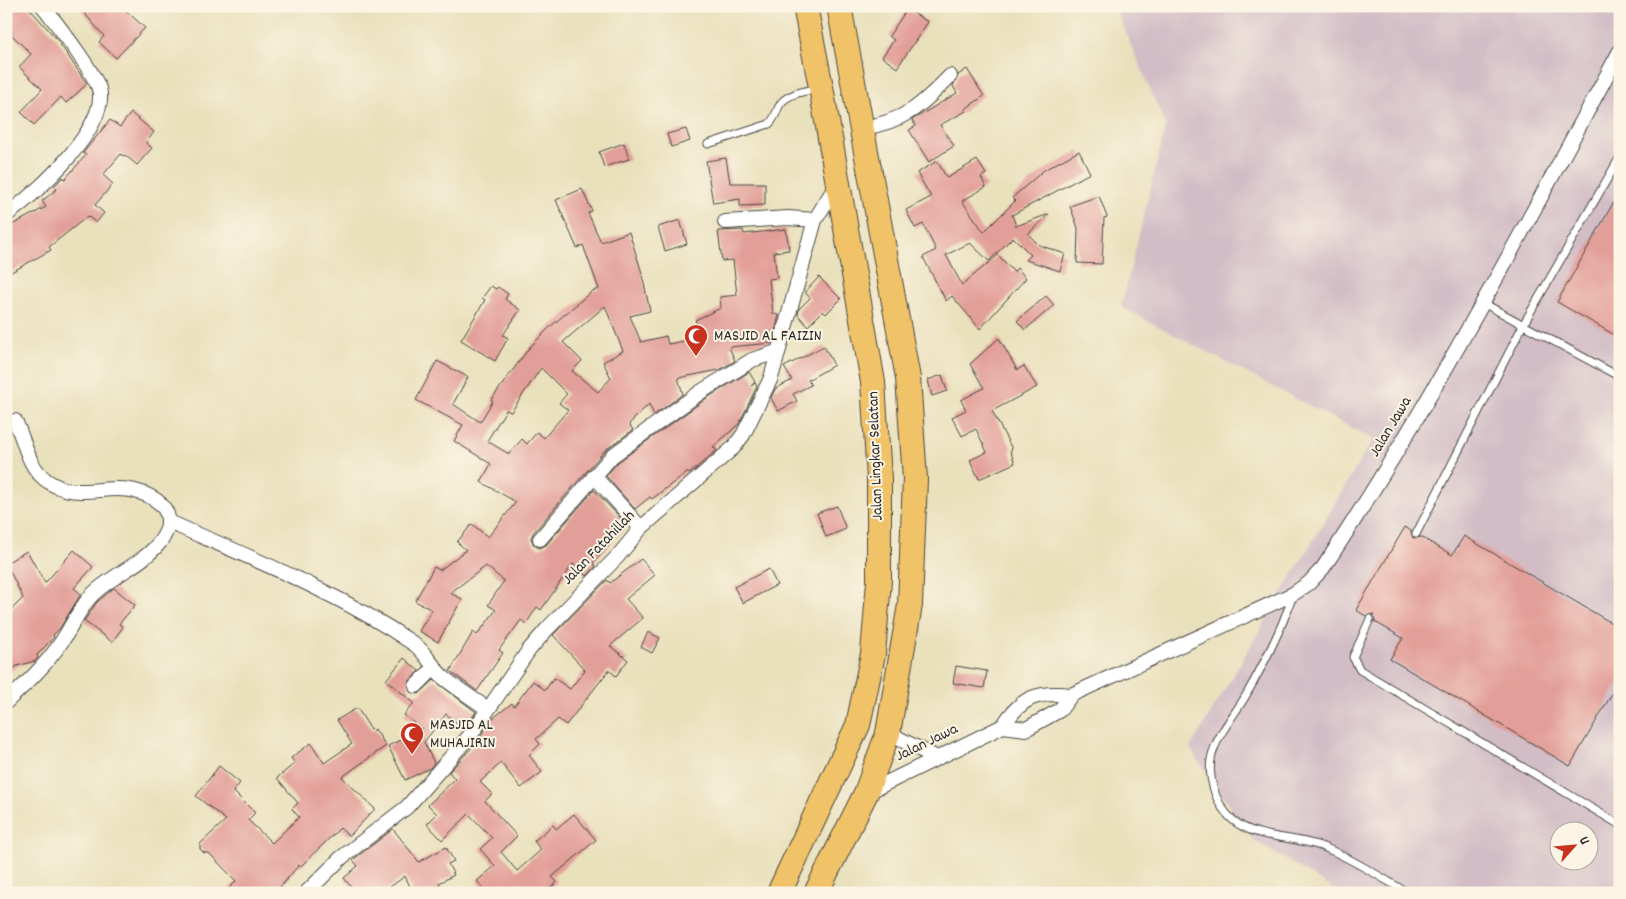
<svg xmlns="http://www.w3.org/2000/svg" width="1626" height="899" font-family="Dekko,sans-serif">
<rect width="100%" height="100%" fill="#fcf5e5"/>
<filter id="ink" filterUnits="userSpaceOnUse"><feTurbulence type="fractalNoise" baseFrequency=".02" numOctaves="2"/><feDisplacementMap in="SourceGraphic" scale="10" xChannelSelector="R" yChannelSelector="G"/><feConvolveMatrix kernelMatrix="1 2 1 2 8 2 1 2 1" color-interpolation-filters="sRGB"/></filter>
<filter id="wash" filterUnits="userSpaceOnUse"><feTurbulence type="fractalNoise" baseFrequency=".0096" numOctaves="4" result="noise"/><feDisplacementMap in="SourceGraphic" scale="20" xChannelSelector="R" yChannelSelector="G"/><feGaussianBlur stdDeviation="1.12" result="paint"/><feColorMatrix in="noise" values="0 0 0 0 0 0 0 0 0 0 0 0 0 0 0 0 0 1.4 0 .05"/><feComposite in="paint" operator="in"/></filter>
<g filter="url(#wash)">
<rect width="100%" height="100%" fill="#e9e0bc"/>
<path fill="#d2bdc6" fill-rule="evenodd" d="M1114,6h506v887h-280l-88,-54 -62,-91 183,-309 -252,-132 45,-181zM1558,832h30v30h-30z"/>
<g id="blocks">
<g fill="#e29e98" fill-rule="evenodd">
<path d="M6,6h21l29,32 31,46 -21,19 -5,-6 -27,28 -13,-13 21,-23 -23,-22 12,-13 -20,-20 1,-2 -6,-7z"/>
<path d="M78,6h43l24,22 -29,30 -17,-16 5,-6z"/>
<path d="M907,9l21,13 -31,46 -15,-11 12,-17 -5,-4z"/>
<path d="M967,69l17,27 -19,13 1,2 -26,14 14,21 -25,16 -20,-32 7,-4 -4,-6 45,-27 -4,-7 5,-11z"/>
<path d="M131,113l23,19 -8,11 6,5 -15,17 -12,-10 -2,1 -2,-2 -18,21 10,9 -18,21 9,8 -8,10 -8,-7 -39,31 2,3 -45,25v-47l40,-21 -4,-6 15,-12 -3,-3 9,-9 2,2 21,-24 -3,-2 27,-33 10,7z"/>
<path d="M686,129l4,12 -19,6 -4,-13z"/>
<path d="M624,143l5,16 -25,8 -5,-15z"/>
<path d="M1079,151l11,22 -78,42 4,11 33,-12 -21,20 11,11 26,9 -5,17 -34,-11 5,-5 -18,-18 -24,24 -19,-18 -24,12 16,30 36,-30 16,17 3,-4 9,10 -46,51 -28,-33 -6,5 -23,-44 13,-7 -13,-26 -8,4 -9,-18 25,-13 -14,-24 20,-12 10,17 30,-18 9,14 -5,3 5,10 -24,14 22,31 31,-31 -3,-3 32,-28z"/>
<path d="M726,158l4,25h35v22l-25,1v-7l-27,4 -7,-42z"/>
<path d="M582,189l10,22 -4,2 13,29 28,-10 12,38 9,41 -20,5 11,26 25,-6 2,8 36,-7 -9,-17 26,-12 -1,-11 17,-2 -4,-35 -11,1 -4,-30 25,-1 1,4 42,-5 3,21 -15,2 3,26 -8,1 4,35 6,1 -4,17 -3,-1v12l-43,4 6,14 -16,9 -41,8 5,16 -29,21 -5,-11 -20,20 4,6 -28,20 -72,83 -2,5 3,7 5,3 7,-3 48,-55 33,35 -34,38 3,3 -9,10 -14,-12 -32,46 -4,-3 -11,17 -5,-4 -22,30 4,3 -26,38 -27,-20 23,-39 4,3 19,-25 -8,-5 16,-24 -18,-15 -36,27 12,6 -24,43 -19,-11 13,-21 -17,-9 19,-34 6,3 26,-20 -9,-8 15,-18 16,13 28,-35 -35,-20 10,-18 -37,-23 9,-16 -47,-25 21,-39 31,16 -15,27 27,18 13,-21 -2,-1 38,-52 21,-21 42,-36 7,-2 -16,-44 -6,3 -21,-48zM605,306l18,45 -20,11 8,16 -13,14 -26,-21 10,-10 -19,-19zM541,368l26,26 -8,9 9,7 -24,28 -7,-6 -10,12 -5,-5 -13,15 -22,-13 19,-31 5,2z"/>
<path d="M1620,191v147l-63,-36z"/>
<path d="M1099,196l8,21 -3,1 -2,46 -25,-1 1,-35 -8,-22z"/>
<path d="M680,220l7,24 -22,7 -7,-24z"/>
<path d="M819,277l22,22 -15,15 -3,-3 -15,15 -10,-11 1,-6 11,-11 -5,-6z"/>
<path d="M491,286l5,3 2,-2 10,7 -3,5 15,11 -17,25 5,3 -13,23 -34,-21 24,-40 -3,-2z"/>
<path d="M1046,296l8,9 -29,25 -8,-9z"/>
<path d="M999,338l18,32 7,-4 13,21 -45,24 20,38 -2,2 5,12 -36,16 -9,-19 17,-8 -11,-23 -14,7 -10,-19 14,-7 -5,-10 23,-12 -14,-24z"/>
<path d="M824,346l10,19 -26,15 3,5 -18,9 4,7 -19,10 -7,-13 4,-9 17,-9 -8,-13z"/>
<path d="M749,372l6,10 -4,4 4,-3 2,3 -18,38 -26,23 4,3 -28,24 -2,-2 -35,27 -2,-2 -15,12 -29,-33 12,-14 89,-64z"/>
<path d="M942,375l5,16 -15,5 -4,-16z"/>
<path d="M837,506l9,23 -20,8 -9,-24z"/>
<path d="M1405,527l6,4 2,7 8,-1 31,18 12,-19 156,92v52l-50,86 -180,-107 13,-21 -28,-16 -2,-8 -7,2 -10,-6z"/>
<path d="M74,550l19,17 -19,21 7,6 -21,34 -7,7 1,2 -17,18 1,3 -3,3 -18,5 -11,8v-59l17,-17 -17,-35 21,-12 18,32z"/>
<path d="M641,559l14,16 -29,24 17,19 -33,28 18,14 -12,16 -7,-6 -43,55 -8,-6 -22,20 4,5 -11,11 13,17 -21,16 -20,-25 -21,19 12,12 -7,7 32,35 -16,16 16,19 24,-21 -7,-9 19,-16 3,4 18,-15 22,26 -44,37 5,5 -12,11h-58l-10,-12 18,-15 -15,-17 12,-11 -23,-24 -27,26 -15,-16 10,-10 -9,-9 27,-26 -6,-7 29,-31 13,-21 21,-17 2,3 19,-25 12,9 9,-12 16,11 15,-19 -32,-35 54,-55 3,3z"/>
<path d="M769,569l8,16 -34,18 -9,-16z"/>
<path d="M114,588l21,17 -16,19 4,3 -11,15 -28,-21 13,-19z"/>
<path d="M648,632l12,6 -8,15 -11,-6z"/>
<path d="M404,658l15,13 -11,12 2,9 9,2 15,-14 42,32 -12,17 -18,-15 -22,28 10,21 -4,5 -25,12 -17,-34 34,-17 -18,-14 10,-12 -28,-23z"/>
<path d="M956,666l31,5 -3,17 -31,-5z"/>
<path d="M357,708l15,23 3,-2 11,17 -44,31 33,32 -26,27 -9,-8 -40,39 -1,-2 -24,28h-50l11,-12 -27,-28h-5l-4,-4v-5l26,-24 -30,-24 23,-30 21,17 -7,8 22,22 -7,7 24,23 27,-26 -7,-8 6,-6 -21,-25 18,-15 -4,-5 20,-15 13,20 28,-19 -15,-24z"/>
<path d="M393,829l26,33 27,-15 8,14 -6,3 6,11 -15,8 4,10h-30l-8,-17 -23,17h-26l-12,-15 14,-12 -5,-6z"/>
</g>
</g>
</g>
<g filter="url(#ink)">
<use href="#blocks" fill-opacity="0" stroke="#484641" stroke-width="1"/>
<g fill="none" stroke-linecap="round" stroke-linejoin="round">
<g stroke="#484641" stroke-width="9">
<g id="lane">
<path d="M708,144l61,-20c7,-6 7,-14 12,-21 8,-10 26,-12 37,-15"/>
<path d="M1483,303l137,74"/>
<path d="M1416,534l107,-209 97,-168"/>
<path d="M1293,595c-12,36 -29,69 -48,102 -10,17 -25,34 -31,52 -6,14 -4,28 0,41 18,57 72,40 114,59 28,12 54,29 80,44"/>
<path d="M1370,619l-17,38 7,13 260,155"/>
</g>
</g>
<g stroke="#484641" stroke-width="16">
<g id="street">
<path d="M862,128c42,-6 60,-23 88,-52"/>
<path d="M6,215c28,-19 108,-92 92,-129 -10,-23 -39,-59 -55,-80"/>
<path d="M725,222l63,-4 27,2"/>
<path d="M594,476l47,52"/>
<path d="M169,522c84,37 169,70 245,122 13,9 18,24 30,34 14,11 29,21 44,31"/>
<path d="M540,539l72,-83 90,-65 36,-22 14,-9 25,-8"/>
<path d="M416,686l19,-19"/>
<path d="M6,702c21,-19 41,-38 56,-61 10,-15 17,-32 29,-45 20,-21 51,-31 69,-54 19,-26 2,-44 -25,-51 -28,-8 -60,11 -89,-11 -19,-14 -21,-40 -31,-59"/>
<path d="M1003,726l23,3 34,-19 11,-15 222,-101 16,-11 14,-15c110,-166 202,-342 297,-517"/>
<path d="M888,733l49,25"/>
<path d="M866,793l137,-67c18,-29 35,-35 68,-31"/>
<path d="M306,893l35,-35 66,-51 65,-74 57,-83 18,-21 71,-73 23,-28 92,-80 10,-13 28,-57 44,-158 22,-36"/>
</g>
</g>
<g stroke="#484641" stroke-width="26">
<g id="highway">
<path d="M779,893l79,-168 15,-71 6,-73v-102l-6,-97 -52,-295 -16,-81"/>
<path d="M816,893l50,-100 22,-60 22,-128 5,-126 -7,-101 -69,-372"/>
</g>
</g>
<use href="#lane" stroke="#fff" stroke-width="7"/>
<use href="#street" stroke="#fff" stroke-width="14"/>
<use href="#highway" stroke="#f1c369" stroke-width="24"/>
</g>
</g>
<defs>
<g id="mosque-pin" transform="scale(1.25)"><path d="M0 17L-7.5 6A9.5 9.5 0 1 1 7.5 6Z" fill="#c8321e" stroke="#fcf5e5"/><path d="M3.5-4.9A6 6 0 1 0 3.5 4.9A5 5 0 1 1 3.5-4.9Z" fill="#fff"/></g>
</defs>
<g fill-rule="evenodd">
<use href="#mosque-pin" x="696" y="336"/>
<use href="#mosque-pin" x="412" y="734"/>
</g>
<g text-anchor="middle" dominant-baseline="central" stroke-width="4" stroke-linejoin="round" paint-order="stroke">
<g font-size="16" fill="#2b2b2b" stroke="#fcf5e5" text-anchor="start">
<text x="714" y="336">MASJID AL FAIZIN</text>
<text x="430" y="725">MASJID AL<tspan x="430" dy="18">MUHAJIRIN</tspan></text>
</g>
<g font-size="16" fill="#2b2b2b" stroke="#fcf5e5">
<text transform="translate(1391 427) rotate(-59)">Jalan Jawa</text>
<text transform="translate(876 456) rotate(-92)">Jalan Lingkar Selatan</text>
<text transform="translate(599 548) rotate(-46)">Jalan Fatahillah</text>
<text transform="translate(927 743) rotate(-26)">Jalan Jawa</text>
</g>
</g>
<rect width="1626" height="899" fill="none" stroke="#fcf5e5" stroke-width="25"/>
<g transform="translate(1574 846) rotate(63)"><circle r="24" fill="#fcf5e5" stroke="#a8a49b"/>
<path d="M0-4L9 19L0 12L-9 19Z" fill="#c8321e"/>
<text y="-8" font-size="14" font-weight="bold" text-anchor="middle" fill="#2b2b2b">U</text>
</g>
</svg>
